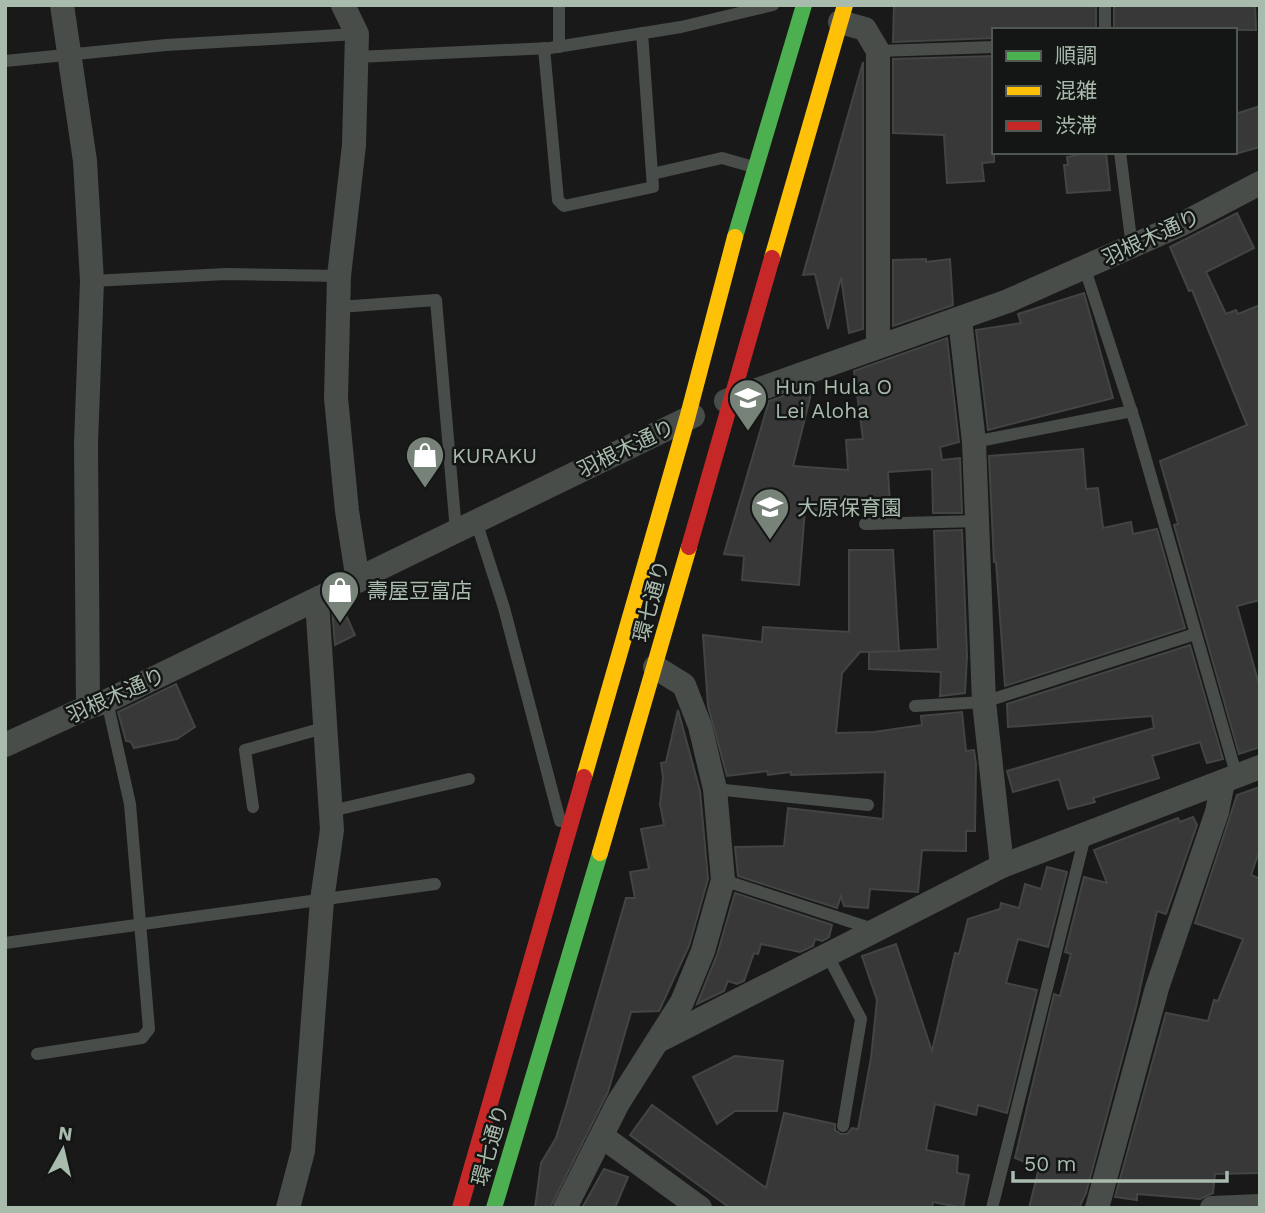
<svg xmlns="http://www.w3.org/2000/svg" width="1265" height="1213" font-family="'Work Sans','Noto Sans JP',sans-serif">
<rect width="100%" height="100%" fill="#191919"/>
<g fill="#373837" stroke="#424543" stroke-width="2">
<path d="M894,5h202v24l-102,1v8l-101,4z"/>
<path d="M1114,5h141l1,25 -142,-1z"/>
<path d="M994,56v106l-12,1 2,18 -37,2 -3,-48 -51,-2v-74z"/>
<path d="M863,62v267l-14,4 -8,-56 -13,52 -13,-55 -12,1z"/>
<path d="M1260,106v41l-25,7v-40z"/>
<path d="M1078,152h28l4,38 -43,3 -3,-28h4l-1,-8 11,-2z"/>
<path d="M1237,213l17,35 -48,24 20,42 10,-4 2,4 22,-9v295l-23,6 23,82v59l-21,7 -65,-229 4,-1 -18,-63 87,-36 -55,-135 -3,1 -19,-44z"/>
<path d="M926,259v3l24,-3 3,46 -60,21v-66z"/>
<path d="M1084,293l29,105 -125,32 -12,-100 45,-7 -3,-9z"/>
<path d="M947,338l12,104 -19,5 2,13 18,-2 2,55h-29l-1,-44 -44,3 2,32 -53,4v4l-32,-3 -6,76 -57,-5 2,-24 -20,-2 45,-153 44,-15 -20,80 55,4 -2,-30 17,-1 -9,-68z"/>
<path d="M1083,449l3,40 12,-1 5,40 28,-6 2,12 24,-5 28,99 -180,58 -9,-124h-2l-5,-106z"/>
<path d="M962,530l5,126 -2,37 -25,3 1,-24 -72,-3v-17l69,-3 -4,-118z"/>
<path d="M849,550h44l6,101 -39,1 -18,21 -6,60 38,-1 48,-7 -1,-9 41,-4 4,39 8,-1 2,14 -1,67h-9v20l-44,-1 -4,42 -48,-3 -2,19 -24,-2 -3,-10 -4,12 -99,-32 -3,-29 49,-1 4,-38 95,11 2,-47 -94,3v-3l-23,3 -1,-4 -40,5 -19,-70 -5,-71 59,7 1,-15 86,5z"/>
<path d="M341,604l14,31 -20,10 -3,-37z"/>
<path d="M1190,645l33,114 -16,4 -7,-21 -48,14 7,22 -66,20 2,4 -27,7 -9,-30 -46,13 -6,-21 147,-43 -2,-12 -144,11 -1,-23z"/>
<path d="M176,684l19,43 -18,12 -43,9 -3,-6 -5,-1 -8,-29z"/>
<path d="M678,710l22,81 8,88 -19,67 -30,65 -28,1 -23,80 -58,116h-15l6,-45 15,-25 11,-35 59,-205h9l-5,-26 19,-3 -8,-40 23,-4 -4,-21 3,-26 -2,-15 5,-1z"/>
<path d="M1260,787v62l-9,26 9,4v294l-45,1 -2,19 -13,6 -63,-5v6l-22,-3 51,-184 42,8 6,-21 4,1 25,-62 -48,-16 42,-128z"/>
<path d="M1193,817l4,8 -31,89 -9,-3 -21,96 -50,186 -7,15h-50l10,-40 -24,-10 39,-164 6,2 11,-42 -6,-2 19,-75 23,6 -13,-33 84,-32 2,4z"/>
<path d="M1047,867l20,5 -19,75 -30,-8 -12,44 31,7 -30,123 -29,-8 -2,10 -41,-11 -9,46 32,6 -1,17 12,2 -6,33 -30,-6 -1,6h-202l-100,-73 22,-30 114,83 18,-75 51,11v6l6,4h6l5,-6 6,1 13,-71 6,-58 -15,-44 34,-12 36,107 23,-98 4,1 9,-35 32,-10 1,-6 18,5 6,-24 16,5z"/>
<path d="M735,893l97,32 -3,12 -7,4 -7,-2 -2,7 -13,6 -39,-8 -3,10 -4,-1 -10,28 -7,3 -9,-3 -4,10 -27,13 20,-49z"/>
<path d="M735,1056l48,5 -6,50h-42l-18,13 -24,-47z"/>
<path d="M604,1169l24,8 -13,31h-33z"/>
</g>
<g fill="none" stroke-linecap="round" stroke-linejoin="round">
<g stroke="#494d4a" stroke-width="12">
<path d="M1105,30v-25"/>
<path d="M642,33l10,141"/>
<path d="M559,47v-42"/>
<path d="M544,48l14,152 6,6 89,-19 -1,-13 70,-16 28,8"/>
<path d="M878,51l116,-4"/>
<path d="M357,57l193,-9 131,-21 92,-22"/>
<path d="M5,61l161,-16 191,-11"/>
<path d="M1120,152l12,95"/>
<path d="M1085,269l51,156 101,352"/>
<path d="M92,281l134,-7 113,2"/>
<path d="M339,307l97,-7 20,231"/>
<path d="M974,442l158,-31"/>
<path d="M476,521l28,87 56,213"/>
<path d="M865,524l113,-3"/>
<path d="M915,706l69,-4 211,-68"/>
<path d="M715,789l153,16"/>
<path d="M253,807l-8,-57 82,-23"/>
<path d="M331,811l138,-32"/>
<path d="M723,880l150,49"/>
<path d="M5,943l430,-59"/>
<path d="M828,956l33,63 -18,107"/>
<path d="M37,1054l105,-16 7,-9 -19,-225 -23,-103"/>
<path d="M992,1208l93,-372"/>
</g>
<g stroke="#494d4a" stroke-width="24">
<path d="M62,5l23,156 7,120 -6,163 2,263"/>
<path d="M343,5l14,29 -3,111 -15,131 -3,122 11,113 11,70"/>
<path d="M840,22l25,7 13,22v295"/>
<path d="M960,319l14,123 10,260 18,164"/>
<path d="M726,401l282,-100 174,-77 78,-41"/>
<path d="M5,745l83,-38 19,-6 586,-285"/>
<path d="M660,1040l342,-174 258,-99"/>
<path d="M603,1137l97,71"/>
<path d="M288,1208l15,-57 19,-251 10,-70 -15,-229"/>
<path d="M565,1208l53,-105 64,-101 21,-51 20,-71 -8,-91 -15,-63 -16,-41 -29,-18"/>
<path d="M1097,1208l60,-220 60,-176 6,-30"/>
<path d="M1212,1208l48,-2"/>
</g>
<g stroke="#4caf50" stroke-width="16">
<path d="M735,237l69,-232"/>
<path d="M494,1208l106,-355"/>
</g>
<g stroke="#ffc107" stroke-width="16">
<path d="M772,258l73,-253"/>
<path d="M584,777l103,-358 48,-182"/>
<path d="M600,853l89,-306"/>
</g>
<g stroke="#c62828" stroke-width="16">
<path d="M689,547l83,-289"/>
<path d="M460,1208l124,-431"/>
</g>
</g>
<defs>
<g id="school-pin" transform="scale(2.0125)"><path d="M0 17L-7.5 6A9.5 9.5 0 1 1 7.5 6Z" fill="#778279" stroke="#131614"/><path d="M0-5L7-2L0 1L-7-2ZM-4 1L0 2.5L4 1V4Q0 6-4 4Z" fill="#fff"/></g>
<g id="shop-pin" transform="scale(2.0125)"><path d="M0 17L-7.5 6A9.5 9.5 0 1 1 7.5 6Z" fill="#778279" stroke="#131614"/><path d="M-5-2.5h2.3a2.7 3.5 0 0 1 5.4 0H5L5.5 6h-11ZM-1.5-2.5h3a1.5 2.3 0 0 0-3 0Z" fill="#fff"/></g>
</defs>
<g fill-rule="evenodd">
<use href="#school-pin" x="748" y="398"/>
<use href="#shop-pin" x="425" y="455"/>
<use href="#school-pin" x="770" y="507"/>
<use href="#shop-pin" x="340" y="590"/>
</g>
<g text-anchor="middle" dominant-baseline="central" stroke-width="5" stroke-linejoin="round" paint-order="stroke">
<g font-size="21" fill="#a9bbad" stroke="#131614">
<text transform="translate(1151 237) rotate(-25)">羽根木通り</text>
<text transform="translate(626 448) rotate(-26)">羽根木通り</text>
<text transform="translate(651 601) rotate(-75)">環七通り</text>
<text transform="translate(116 695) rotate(-24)">羽根木通り</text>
<text transform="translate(490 1145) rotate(-74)">環七通り</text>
</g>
<g font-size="21" fill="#a9bbad" stroke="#131614" text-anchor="start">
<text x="775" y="386">Hun Hula O<tspan x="775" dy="24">Lei Aloha</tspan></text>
<text x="452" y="455">KURAKU</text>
<text x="797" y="507">大原保育園</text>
<text x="367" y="590">壽屋豆富店</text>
</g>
</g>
<rect width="1265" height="1213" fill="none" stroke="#a9bbad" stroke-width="14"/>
<rect x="992" y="28" width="245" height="126" fill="#131614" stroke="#4f5851" stroke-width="2"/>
<rect x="1006" y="51" width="35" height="10" fill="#4caf50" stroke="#4f5851" stroke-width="2"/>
<text x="1055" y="63" font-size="21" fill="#a9bbad">順調</text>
<rect x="1006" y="86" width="35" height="10" fill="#ffc107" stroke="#4f5851" stroke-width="2"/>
<text x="1055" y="98" font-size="21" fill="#a9bbad">混雑</text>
<rect x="1006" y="121" width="35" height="10" fill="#c62828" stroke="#4f5851" stroke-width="2"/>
<text x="1055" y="133" font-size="21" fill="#a9bbad">渋滞</text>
<g transform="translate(63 1150) rotate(8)" stroke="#131614" stroke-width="5" paint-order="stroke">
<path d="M0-5L12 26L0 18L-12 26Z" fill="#a9bbad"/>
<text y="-10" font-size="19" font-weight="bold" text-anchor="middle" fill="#a9bbad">N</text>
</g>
<path d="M1013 1171v10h214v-10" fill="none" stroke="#a9bbad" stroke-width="3.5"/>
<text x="1024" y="1171" font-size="21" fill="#a9bbad" stroke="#131614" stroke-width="5" paint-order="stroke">50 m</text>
</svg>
